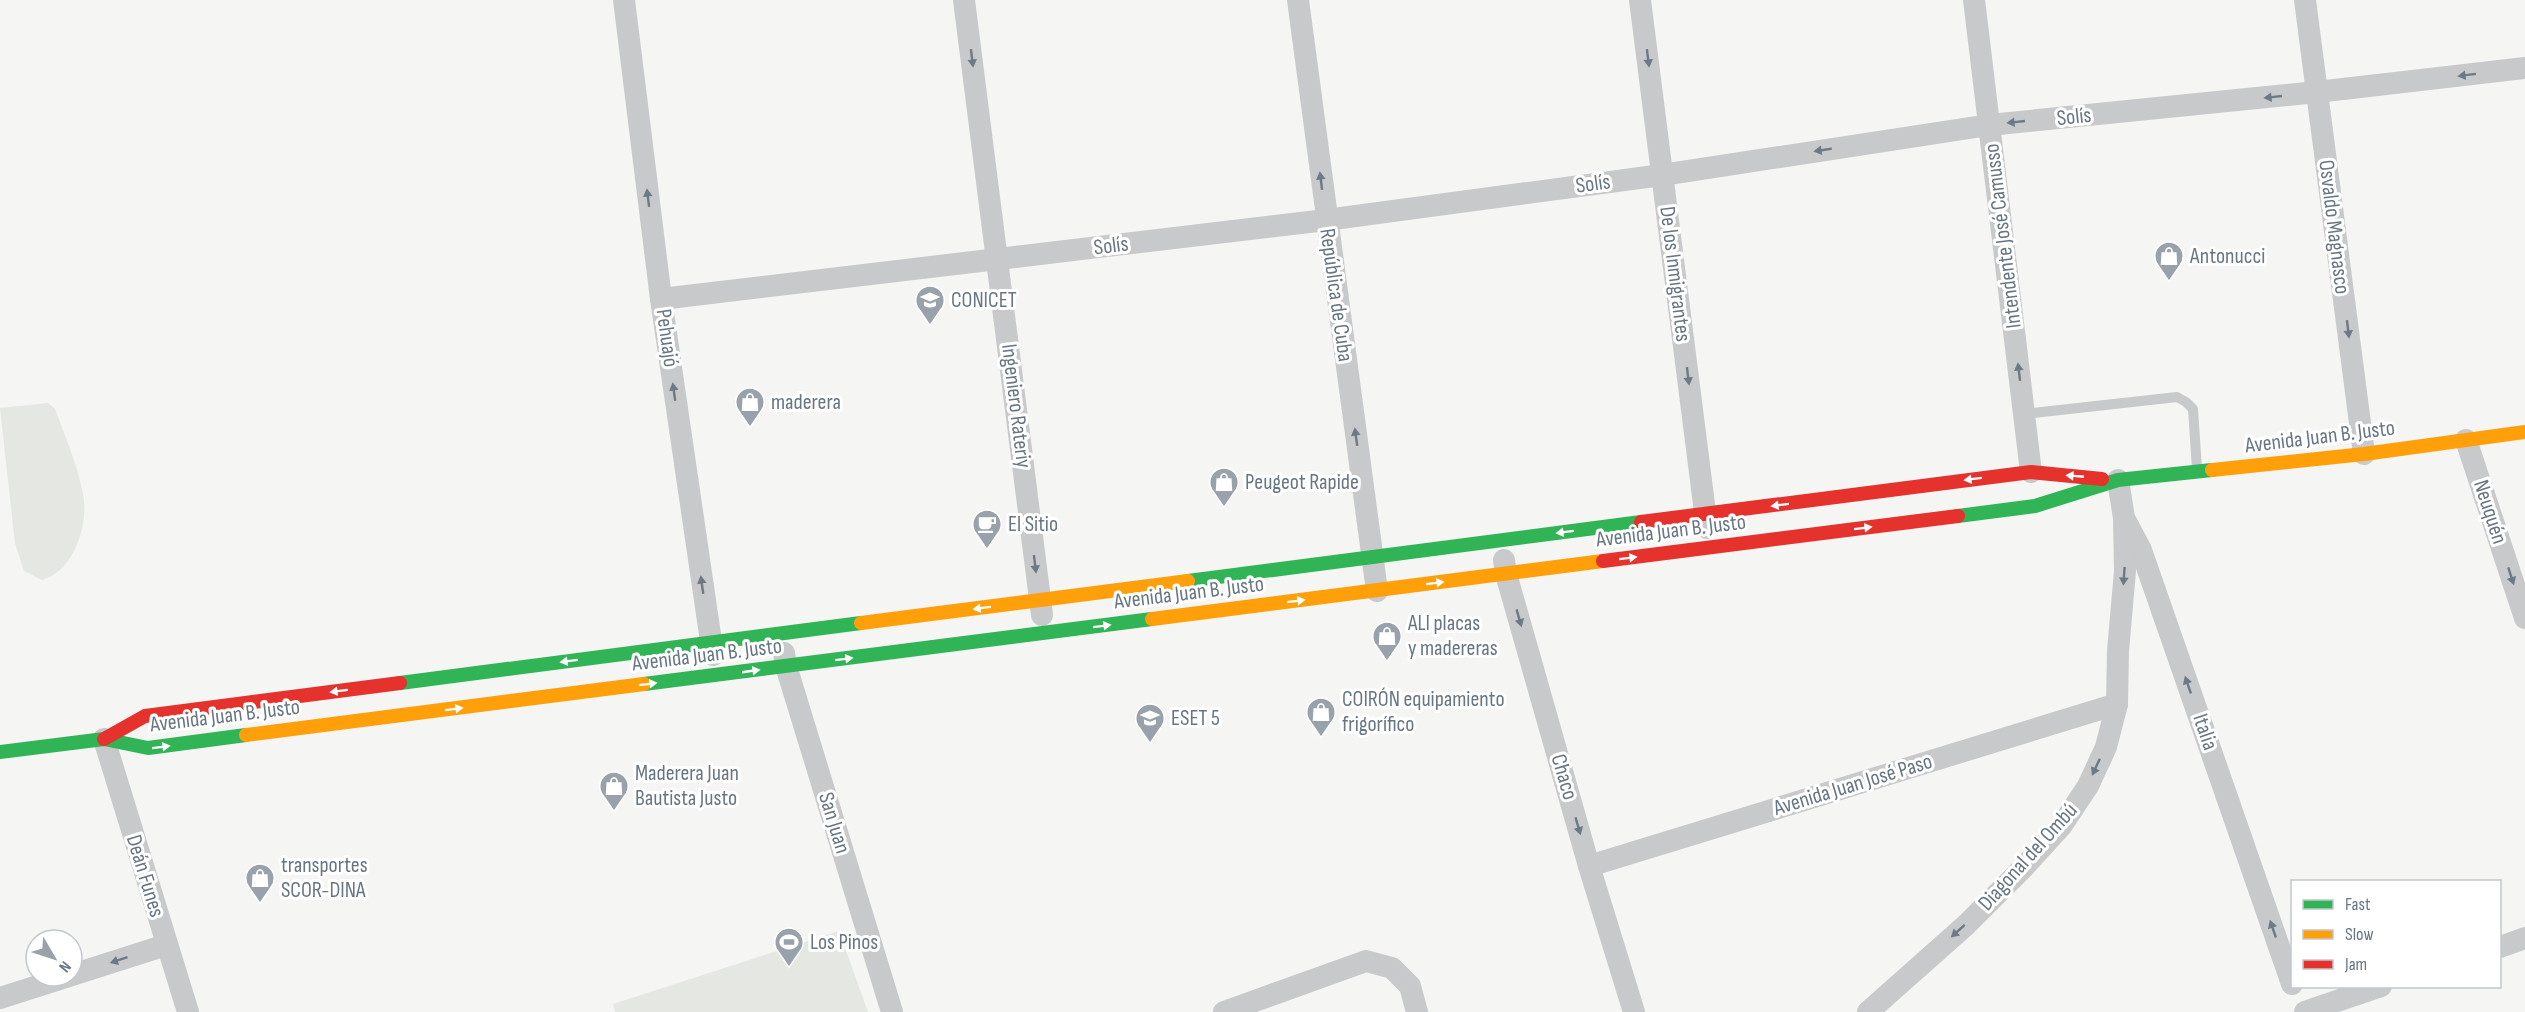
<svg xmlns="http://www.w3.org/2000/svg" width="2525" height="1012" font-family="'Sofia Sans Condensed',sans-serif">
<rect width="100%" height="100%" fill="#f5f5f4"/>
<g fill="#e4e7e2">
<path d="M48,403l7,6c10,27 23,57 28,85 6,31 -9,77 -41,86l-18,-9 -9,-28 -15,-135z"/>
<path d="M839,931l29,81h-253l-2,-8z"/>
</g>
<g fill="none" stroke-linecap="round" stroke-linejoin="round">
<path stroke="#c8c9ca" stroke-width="10" d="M2024,414l153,-17 9,5 7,7 4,60"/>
<g stroke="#c8c9ca" stroke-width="22">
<path d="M624,0l37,299 52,356"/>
<path d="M964,0l78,615"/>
<path d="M1298,0l79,591"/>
<path d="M1640,0l67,528"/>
<path d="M1974,0l57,472"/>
<path d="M2305,0l59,454"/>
<path d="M661,299l665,-79 336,-45 327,-50 328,-33 208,-24"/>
<path d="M2466,440l59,178"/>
<path d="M2118,480l6,38 17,32 151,434"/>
<path d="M1504,560l2,14 83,292 45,146"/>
<path d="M784,653l2,13 106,346"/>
<path d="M104,739l84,273"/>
<path d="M1589,866l528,-162"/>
<path d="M2500,947l25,-9"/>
<path d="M72,975l94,-30"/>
<path d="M0,998l69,-22"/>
<path d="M1224,1012l142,-51 26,7 18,18 7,26"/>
<path d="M1868,1012l98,-87 57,-57 39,-43 26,-39 18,-39 11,-43 1,-53 7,-80 -1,-53"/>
<path d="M2305,1012l76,-26"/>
</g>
<g stroke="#30b455" stroke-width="14">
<path d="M1958,516l77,-10 83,-26 94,-10"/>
<path d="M1188,581l453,-59"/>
<path d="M400,683l461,-60"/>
<path d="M644,684l508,-65"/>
<path d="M0,752l104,-13 44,9 98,-13"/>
</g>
<g stroke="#ff9f0a" stroke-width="14">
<path d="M2212,470l152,-16 161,-22"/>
<path d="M1152,619l451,-58"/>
<path d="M861,623l327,-42"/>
<path d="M246,735l398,-51"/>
</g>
<g stroke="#e5322d" stroke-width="14">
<path d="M1641,522l390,-50 71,7"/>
<path d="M1603,561l355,-45"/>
<path d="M104,739l41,-23 255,-33"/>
</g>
</g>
<defs><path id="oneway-solid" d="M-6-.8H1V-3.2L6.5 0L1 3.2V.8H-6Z" transform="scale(1.5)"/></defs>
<g fill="#6c7a87">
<use href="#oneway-solid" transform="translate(972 58) rotate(83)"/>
<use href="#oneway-solid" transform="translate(1648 58) rotate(83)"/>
<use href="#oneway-solid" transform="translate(2467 75) rotate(173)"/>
<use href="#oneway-solid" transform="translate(2273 97) rotate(174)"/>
<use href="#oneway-solid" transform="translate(2016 122) rotate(174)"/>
<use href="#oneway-solid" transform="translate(1823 150) rotate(171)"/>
<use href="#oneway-solid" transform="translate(1321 181) rotate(-97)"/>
<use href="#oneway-solid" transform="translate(648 198) rotate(-97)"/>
<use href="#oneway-solid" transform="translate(2348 329) rotate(83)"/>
<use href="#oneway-solid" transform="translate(2019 372) rotate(-97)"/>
<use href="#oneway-solid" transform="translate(1688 376) rotate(83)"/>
<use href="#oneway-solid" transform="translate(674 392) rotate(-98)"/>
<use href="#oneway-solid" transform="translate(1356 437) rotate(-98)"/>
<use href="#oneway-solid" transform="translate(1035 564) rotate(83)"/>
<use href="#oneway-solid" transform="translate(2124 576) rotate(94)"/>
<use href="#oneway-solid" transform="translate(2511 576) rotate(72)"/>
<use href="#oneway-solid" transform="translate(702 585) rotate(-98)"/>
<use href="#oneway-solid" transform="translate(1519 618) rotate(74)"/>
<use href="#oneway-solid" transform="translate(2188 685) rotate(-109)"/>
<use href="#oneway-solid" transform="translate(2096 767) rotate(115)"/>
<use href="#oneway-solid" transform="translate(1578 826) rotate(74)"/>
<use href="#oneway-solid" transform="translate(2273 929) rotate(-109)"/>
<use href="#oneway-solid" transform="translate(1958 931) rotate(138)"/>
<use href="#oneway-solid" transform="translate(119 960) rotate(162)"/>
</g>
<g fill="#fff">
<use href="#oneway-solid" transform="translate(2075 476) rotate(-175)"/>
<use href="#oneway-solid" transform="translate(1973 479) rotate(173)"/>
<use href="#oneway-solid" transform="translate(1780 505) rotate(173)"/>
<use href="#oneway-solid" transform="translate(1863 528) rotate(-7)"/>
<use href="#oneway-solid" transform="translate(1565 532) rotate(173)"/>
<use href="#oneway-solid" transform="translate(1628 558) rotate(-7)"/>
<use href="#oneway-solid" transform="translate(1435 583) rotate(-7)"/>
<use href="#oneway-solid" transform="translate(1296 601) rotate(-7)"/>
<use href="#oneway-solid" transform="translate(982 608) rotate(173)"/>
<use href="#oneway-solid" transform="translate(1102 626) rotate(-7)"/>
<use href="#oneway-solid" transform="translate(844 659) rotate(-7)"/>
<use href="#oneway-solid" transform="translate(569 661) rotate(173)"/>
<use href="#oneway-solid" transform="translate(751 671) rotate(-8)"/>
<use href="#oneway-solid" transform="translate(648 684) rotate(-7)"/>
<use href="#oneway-solid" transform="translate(339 691) rotate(173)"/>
<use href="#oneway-solid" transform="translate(454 709) rotate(-7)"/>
<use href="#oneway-solid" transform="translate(161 747) rotate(-7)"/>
</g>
<defs>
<g id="shop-pin" transform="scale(1.5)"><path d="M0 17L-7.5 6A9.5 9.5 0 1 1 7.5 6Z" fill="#99a2ab" stroke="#fff"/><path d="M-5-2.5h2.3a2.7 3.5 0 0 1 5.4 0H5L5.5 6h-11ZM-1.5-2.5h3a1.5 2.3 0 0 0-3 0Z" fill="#fff"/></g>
<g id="university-pin" transform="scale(1.5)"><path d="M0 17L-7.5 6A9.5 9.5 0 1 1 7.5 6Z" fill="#99a2ab" stroke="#fff"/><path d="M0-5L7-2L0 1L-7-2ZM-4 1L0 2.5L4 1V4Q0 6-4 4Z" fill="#fff"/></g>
<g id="cafe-pin" transform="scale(1.5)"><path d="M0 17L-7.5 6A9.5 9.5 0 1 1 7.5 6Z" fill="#99a2ab" stroke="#fff"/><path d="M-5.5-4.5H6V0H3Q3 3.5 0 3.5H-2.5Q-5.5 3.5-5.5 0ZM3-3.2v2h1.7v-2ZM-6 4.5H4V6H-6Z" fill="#fff"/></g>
<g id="school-pin" transform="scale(1.5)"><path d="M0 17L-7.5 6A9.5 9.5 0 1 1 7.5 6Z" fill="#99a2ab" stroke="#fff"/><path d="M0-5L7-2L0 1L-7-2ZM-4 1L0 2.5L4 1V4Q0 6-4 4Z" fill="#fff"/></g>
<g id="stadium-pin" transform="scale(1.5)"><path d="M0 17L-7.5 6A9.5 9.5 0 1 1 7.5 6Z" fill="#99a2ab" stroke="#fff"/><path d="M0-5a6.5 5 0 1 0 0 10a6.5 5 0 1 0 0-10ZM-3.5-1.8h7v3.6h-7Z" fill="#fff"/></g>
</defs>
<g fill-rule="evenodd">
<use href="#shop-pin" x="2169" y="256"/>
<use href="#university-pin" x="930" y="300"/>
<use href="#shop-pin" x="750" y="402"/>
<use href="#shop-pin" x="1224" y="482"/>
<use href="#cafe-pin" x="987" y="524"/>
<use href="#shop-pin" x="1387" y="636"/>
<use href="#shop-pin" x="1321" y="712"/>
<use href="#school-pin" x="1150" y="718"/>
<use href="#shop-pin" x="614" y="786"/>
<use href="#shop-pin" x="260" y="878"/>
<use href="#stadium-pin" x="789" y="942"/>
</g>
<g text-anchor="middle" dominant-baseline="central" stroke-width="6" stroke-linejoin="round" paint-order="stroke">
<g font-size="22" fill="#677683" stroke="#fff">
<text transform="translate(2074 117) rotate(-6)">Solís</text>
<text transform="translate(1593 184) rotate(-8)">Solís</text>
<text transform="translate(2334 227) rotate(83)">Osvaldo Magnasco</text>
<text transform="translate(2003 236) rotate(-97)">Intendente José Camusso</text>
<text transform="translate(1111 246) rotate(-7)">Solís</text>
<text transform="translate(1675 274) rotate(83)">De los Inmigrantes</text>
<text transform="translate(1336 295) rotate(82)">República de Cuba</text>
<text transform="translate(667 338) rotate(82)">Pehuajó</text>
<text transform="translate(1016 406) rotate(83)">Ingeniero Rateriy</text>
<text transform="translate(2320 437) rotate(-7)">Avenida Juan B. Justo</text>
<text transform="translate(2490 512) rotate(72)">Neuquén</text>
<text transform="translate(1671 531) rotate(-7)">Avenida Juan B. Justo</text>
<text transform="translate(1189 593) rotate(-7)">Avenida Juan B. Justo</text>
<text transform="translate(707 655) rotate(-7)">Avenida Juan B. Justo</text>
<text transform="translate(225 716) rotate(-7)">Avenida Juan B. Justo</text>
<text transform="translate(2205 732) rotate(71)">Italia</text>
<text transform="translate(1564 777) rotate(74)">Chaco</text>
<text transform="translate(1853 785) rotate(-17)">Avenida Juan José Paso</text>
<text transform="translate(834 823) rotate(73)">San Juan</text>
<text transform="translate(2028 857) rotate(-48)">Diagonal del Ombú</text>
<text transform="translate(145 876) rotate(73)">Deán Funes</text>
</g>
<g font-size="22" fill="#677683" stroke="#fff" text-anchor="start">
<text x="2190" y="256">Antonucci</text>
<text x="951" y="300">CONICET</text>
<text x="771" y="402">maderera</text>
<text x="1245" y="482">Peugeot Rapide</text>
<text x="1008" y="524">El Sitio</text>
<text x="1408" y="623">ALI placas<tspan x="1408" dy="25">y madereras</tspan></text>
<text x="1342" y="699">COIRÓN equipamiento<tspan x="1342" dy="25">frigorífico</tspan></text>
<text x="1171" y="718">ESET 5</text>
<text x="635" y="773">Maderera Juan<tspan x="635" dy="25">Bautista Justo</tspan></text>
<text x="281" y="865">transportes<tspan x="281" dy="25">SCOR-DINA</tspan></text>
<text x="810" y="942">Los Pinos</text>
</g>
</g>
<rect x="2291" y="880" width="210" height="108" fill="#ffffff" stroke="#c2c8cd" stroke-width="1.5"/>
<rect x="2303" y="900" width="30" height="9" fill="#30b455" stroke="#c2c8cd" stroke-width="1.5"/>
<text x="2345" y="910" font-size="18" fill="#677683">Fast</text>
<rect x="2303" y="930" width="30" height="9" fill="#ff9f0a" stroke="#c2c8cd" stroke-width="1.5"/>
<text x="2345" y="940" font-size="18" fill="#677683">Slow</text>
<rect x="2303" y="960" width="30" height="9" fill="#e5322d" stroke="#c2c8cd" stroke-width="1.5"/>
<text x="2345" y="970" font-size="18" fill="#677683">Jam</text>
<g transform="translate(54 958) rotate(129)"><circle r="28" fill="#ffffff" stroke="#c2c8cd" stroke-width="1.5"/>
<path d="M0-4.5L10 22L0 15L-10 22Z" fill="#99a2ab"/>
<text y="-9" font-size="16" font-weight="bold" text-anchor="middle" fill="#677683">N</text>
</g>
</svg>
